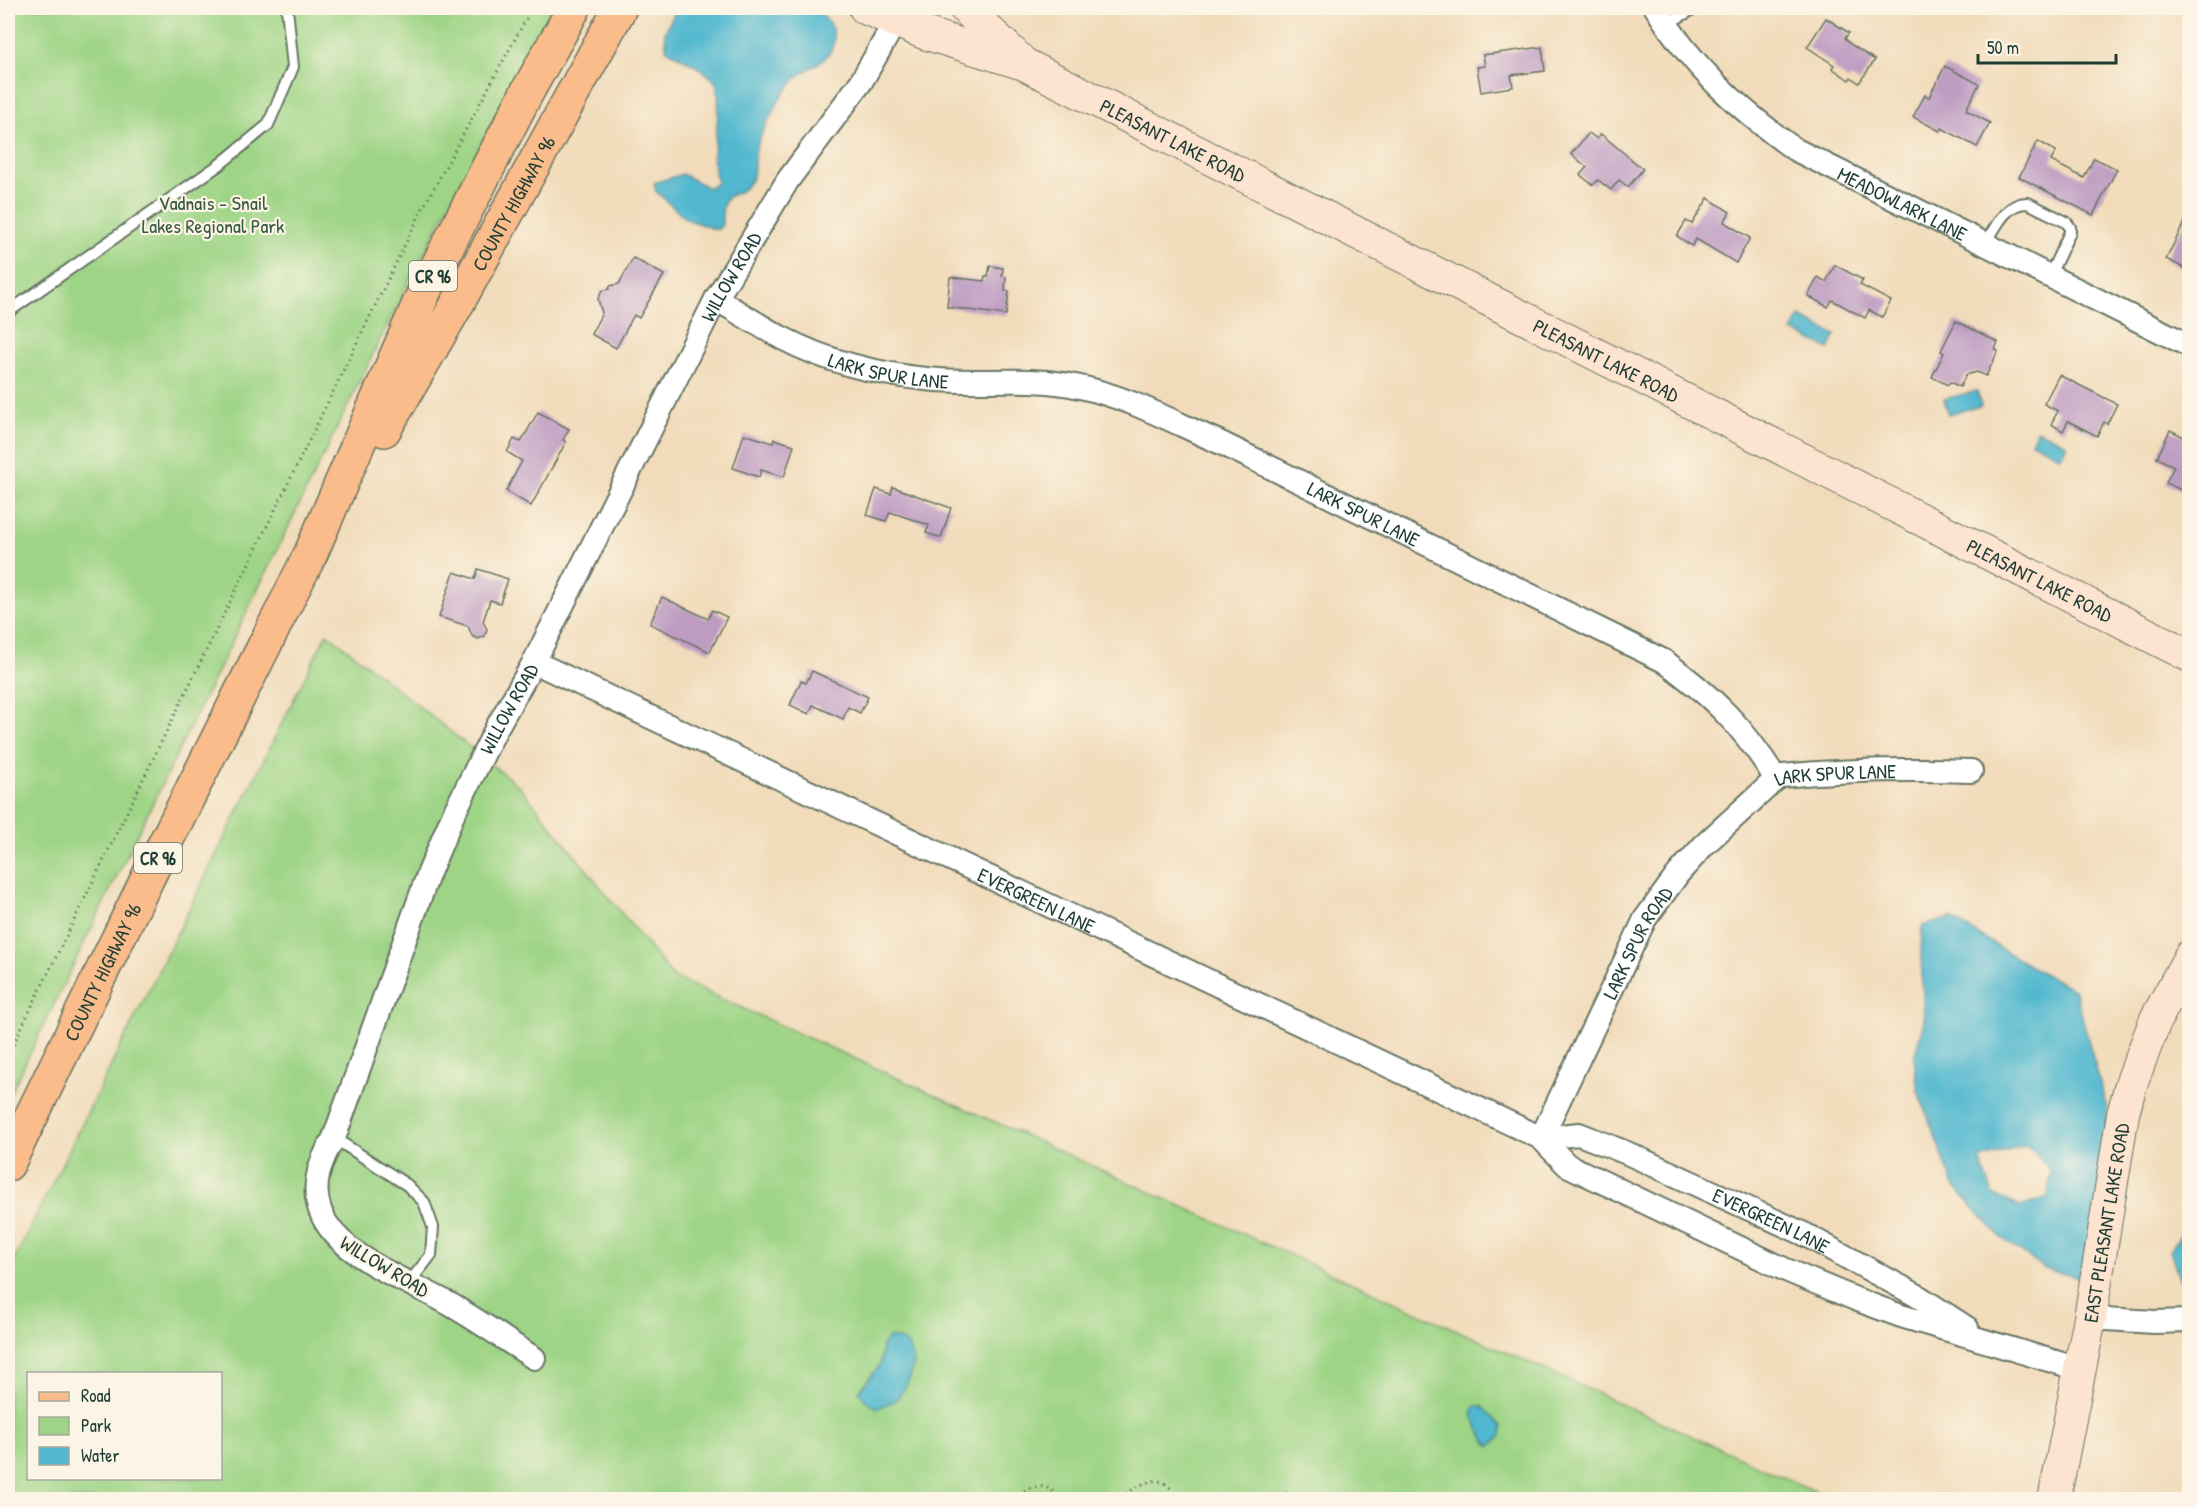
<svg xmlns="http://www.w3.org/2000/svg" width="2197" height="1507" font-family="'Patrick Hand',sans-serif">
<rect width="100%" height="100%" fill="#fcf5e5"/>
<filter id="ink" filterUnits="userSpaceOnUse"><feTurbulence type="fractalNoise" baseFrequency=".0167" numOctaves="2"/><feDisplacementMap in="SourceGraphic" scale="12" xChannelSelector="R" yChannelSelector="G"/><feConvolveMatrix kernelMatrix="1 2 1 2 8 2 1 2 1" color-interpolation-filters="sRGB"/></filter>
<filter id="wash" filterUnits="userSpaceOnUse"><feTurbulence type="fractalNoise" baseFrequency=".008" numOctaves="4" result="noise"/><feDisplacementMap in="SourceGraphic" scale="24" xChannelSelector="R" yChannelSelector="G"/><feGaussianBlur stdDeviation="1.35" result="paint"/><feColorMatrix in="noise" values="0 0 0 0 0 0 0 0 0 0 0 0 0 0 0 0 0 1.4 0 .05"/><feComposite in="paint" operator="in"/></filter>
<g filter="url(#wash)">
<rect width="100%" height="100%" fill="#f1dbba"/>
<g fill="#9dd485" stroke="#5e885c" stroke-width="1.5" fill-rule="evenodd">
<path d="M8,8h544l-145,277 -399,813z"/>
<path d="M327,633l194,155 152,189 1161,523 -1826,-1v-227zM28,1374h192v104h-192z"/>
</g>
<g fill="#51b8cf" stroke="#387a82" stroke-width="1.5" fill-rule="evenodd">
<path d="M677,8h134c12,5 26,20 22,36 -3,16 -21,22 -32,30 -5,4 -9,9 -13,14 -11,13 -32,53 -34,70 -1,8 2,14 -3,22 -15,25 -30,1 -29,45l-5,5 -31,-11 -30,-28 -2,-8 28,-9 27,14 8,-6c-1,-7 -4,-15 -4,-23 1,-18 11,-66 1,-79 -6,-8 -37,-25 -48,-31l-1,-17z"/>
<path d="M1800,317l36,18 -7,14 -37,-18z"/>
<path d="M1977,391l4,15 -33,8 -4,-15z"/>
<path d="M2037,430l30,14 -6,13 -30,-15z"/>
<path d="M1951,918l77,47 47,25 32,119 -1,56 -24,113 -37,-9 -46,-33 -45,-50 -36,-95 -4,-34 10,-36 -3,-66 1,-29zM2027,1145l24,26 -3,26 -27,10 -28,-12 -13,-36z"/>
<path d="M2189,1222v59l-9,-1 -10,-29z"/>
<path d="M889,1337c4,1 10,2 14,5 20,12 6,46 -8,58 -5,4 -13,6 -18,8l-13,-9 -5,-8 21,-26 2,-19z"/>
<path d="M1475,1406h7l20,20v9l-11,11 -6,-5 -13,-27z"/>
</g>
<g id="blocks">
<g fill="#be9cc2">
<path d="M1826,18l23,15 -4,5 5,6 25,16 -16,23 -8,-6 -2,3 -17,-12 2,-3 -27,-18z"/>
<path d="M1542,47l3,24 -34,4 2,12 -32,5 -4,-25 8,-1 -2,-11z"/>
<path d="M1945,66l34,18 -13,26 24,13 -13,24 -35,-19 -2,3 -27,-14 12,-22 4,2z"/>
<path d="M1589,133l8,6 4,-5 42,35 -15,18 -9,-7 -8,10 -13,-10 -5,5 -13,-10 7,-8 -16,-13z"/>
<path d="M2038,141l18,10 -5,10 33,17 10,-20 23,11 -24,46 -74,-38z"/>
<path d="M1708,198l22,14 -6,10 26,16 -14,25 -40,-24 -4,7 -15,-10 9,-15 6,3z"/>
<path d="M2190,212v59l-24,-12z"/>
<path d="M633,258l31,17 -25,43 -5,-3 -18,33 -25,-14 11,-21 -4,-14 4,-8 7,-2 1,-3 9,-2z"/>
<path d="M1835,265l28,15 -3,5 31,16 -9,16 -13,-7 -4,8 -33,-18 -4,7 -20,-11 10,-19 8,5z"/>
<path d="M990,266l13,2 -1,8 4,1 -1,14h4l-3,24 -59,-8 3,-30 34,4 1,-5h3z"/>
<path d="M1956,321l42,21 -3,7 3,2 -12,25 -9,-4 -11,3 -6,12 -10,-5 -2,3 -16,-8 12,-24 -3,-2z"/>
<path d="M2059,375l58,29 -10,20 -3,-2 -7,14 -29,-15 -5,10 -12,-7 7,-13 -14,-7z"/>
<path d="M538,412l31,17 -6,11 3,2 -35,64 -25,-15 16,-30 -15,-9 7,-13 7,3z"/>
<path d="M2170,430l18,9 2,-3v45l-5,11 -19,-9 8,-17 -17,-8z"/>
<path d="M744,434l29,9 1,-4 20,6 -10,32 -23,-7 -2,7 -26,-9z"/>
<path d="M893,487l58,21 -10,30 -15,-5 3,-8 -39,-13 -4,9 -19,-6 9,-26 15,5z"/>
<path d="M478,569l30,10 -8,24 -10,-3 -7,22 4,7 -2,7 -7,3 -6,-3 -4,-10 -29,-9 15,-45 21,7z"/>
<path d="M662,597l46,22 4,-9 15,7 -17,35 -60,-28z"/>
<path d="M812,671l56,26 -8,16 -12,-6 -5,12 -30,-14 -4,9 -19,-9 11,-24 5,2z"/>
</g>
</g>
</g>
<g filter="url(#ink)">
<use href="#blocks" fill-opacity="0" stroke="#687463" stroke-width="1.5"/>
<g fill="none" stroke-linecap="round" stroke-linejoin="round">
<g stroke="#687463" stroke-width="14">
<g id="lane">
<path d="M1666,24l29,-16"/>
<path d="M1985,245c10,-17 21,-43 43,-42l38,19 4,5v5l-21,45"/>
<path d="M8,312l211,-147 49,-40 25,-58 -6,-59"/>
<path d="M334,1138l73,47 17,17 9,25 -2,28 -23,29"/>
</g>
</g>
<g stroke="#687463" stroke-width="26">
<g id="street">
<path id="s1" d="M1656,8c35,58 83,101 138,141l396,197"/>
<path id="s2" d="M716,299c22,13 44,27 66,39 44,23 95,36 144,41 51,6 103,-4 154,8 48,10 93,35 139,55l445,219c49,36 80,66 112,118"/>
<path id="s3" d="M534,662l1007,476 26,27 219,105 72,30 43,16 178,53"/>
<path id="s4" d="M1776,779l6,-3c63,-6 125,-7 189,-5"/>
<path id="s5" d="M1541,1138l38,-4 48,19 177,81 112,61 51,33"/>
<path id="s6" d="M1541,1138l104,-219 33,-45 26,-29 72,-66"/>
<path d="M2090,1318l64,4 36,-1"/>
<path id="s7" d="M534,1358c-30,-19 -59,-40 -90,-57 -65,-35 -169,-68 -110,-163l94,-263 25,-60 44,-88 37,-65 182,-363 72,-119 73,-98 42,-74"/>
</g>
</g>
<g stroke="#687463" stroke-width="34">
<g id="secondary">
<path id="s8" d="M865,8l59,25 100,31 1166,592"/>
<path d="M965,8l54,51"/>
<path id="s9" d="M2054,1500l36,-182 33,-204 8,-30 25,-65 34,-63"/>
</g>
</g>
<g stroke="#687463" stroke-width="36">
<g id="primary">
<path id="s10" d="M384,430l72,-124 164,-298"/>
<path id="s11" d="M8,1164l142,-291 161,-320 113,-261 102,-198 48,-86"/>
</g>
</g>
<g stroke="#687463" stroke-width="3" stroke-dasharray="1.5 4.5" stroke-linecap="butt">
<path d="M8,1055l414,-845 110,-202"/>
<path d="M1008,1500c21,-12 36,-23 53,0"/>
<path d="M1116,1500c23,-14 47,-35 61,0"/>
<path d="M1269,1500c12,-9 20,-9 32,0"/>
</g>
<use href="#lane" stroke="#fff" stroke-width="10"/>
<use href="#street" stroke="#fff" stroke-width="22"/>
<use href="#secondary" stroke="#fde4d0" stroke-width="32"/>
<use href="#primary" stroke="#f9bc8a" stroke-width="33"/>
</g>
</g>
<g text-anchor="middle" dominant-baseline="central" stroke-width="4.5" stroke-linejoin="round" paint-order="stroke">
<g fill="#fcf5e5" stroke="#617469" stroke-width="1.5">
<rect x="409" y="261" width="48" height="30" rx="4.5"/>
<rect x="134" y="843" width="48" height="30" rx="4.5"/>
</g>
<g font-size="18" font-weight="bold" fill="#1f3d34">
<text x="433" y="276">CR 96</text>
<text x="158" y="858">CR 96</text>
</g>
<g font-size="20" fill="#1f3d34" stroke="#fcf5e5">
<text stroke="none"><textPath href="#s8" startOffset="336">PLEASANT LAKE ROAD</textPath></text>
<text stroke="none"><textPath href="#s10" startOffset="261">COUNTY HIGHWAY 96</textPath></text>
<text stroke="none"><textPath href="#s1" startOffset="320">MEADOWLARK LANE</textPath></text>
<text stroke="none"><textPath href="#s7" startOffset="1290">WILLOW ROAD</textPath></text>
<text stroke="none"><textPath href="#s8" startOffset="822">PLEASANT LAKE ROAD</textPath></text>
<text stroke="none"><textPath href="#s2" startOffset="189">LARK SPUR LANE</textPath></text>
<text stroke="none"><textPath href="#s2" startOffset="693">LARK SPUR LANE</textPath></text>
<text stroke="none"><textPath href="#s8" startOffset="1308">PLEASANT LAKE ROAD</textPath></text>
<text stroke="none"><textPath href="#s7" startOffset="804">WILLOW ROAD</textPath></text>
<text stroke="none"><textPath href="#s4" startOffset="60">LARK SPUR LANE</textPath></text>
<text stroke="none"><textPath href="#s3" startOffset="556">EVERGREEN LANE</textPath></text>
<text stroke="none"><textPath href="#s6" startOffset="218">LARK SPUR ROAD</textPath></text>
<text stroke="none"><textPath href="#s11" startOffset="214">COUNTY HIGHWAY 96</textPath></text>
<text stroke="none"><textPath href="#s5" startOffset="249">EVERGREEN LANE</textPath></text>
<text stroke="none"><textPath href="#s9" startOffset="282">EAST PLEASANT LAKE ROAD</textPath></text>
<text transform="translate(385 1266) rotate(31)">WILLOW ROAD</text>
</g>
<g font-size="20" fill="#385b44" stroke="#fcf5e5">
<text x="213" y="202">Vadnais - Snail<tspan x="213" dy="23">Lakes Regional Park</tspan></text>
</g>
</g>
<rect width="2197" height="1507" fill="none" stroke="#fcf5e5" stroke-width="30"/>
<rect x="27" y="1372" width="195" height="108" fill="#fcf5e5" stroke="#a4ab9e" stroke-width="1.5"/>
<rect x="39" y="1392" width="30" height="9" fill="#f9bc8a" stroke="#a4ab9e" stroke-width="1.5"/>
<text x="81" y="1402" font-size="18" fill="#1f3d34">Road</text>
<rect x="39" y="1417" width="30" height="18" fill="#9dd485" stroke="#a4ab9e" stroke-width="1.5"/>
<text x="81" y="1432" font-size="18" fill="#1f3d34">Park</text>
<rect x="39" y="1447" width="30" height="18" fill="#51b8cf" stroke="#a4ab9e" stroke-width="1.5"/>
<text x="81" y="1462" font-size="18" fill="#1f3d34">Water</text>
<path d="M1978 54v9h138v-9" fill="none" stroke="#1f3d34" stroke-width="3"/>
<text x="1987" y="54" font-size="18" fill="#1f3d34" stroke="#fcf5e5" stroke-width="4.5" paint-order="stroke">50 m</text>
</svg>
